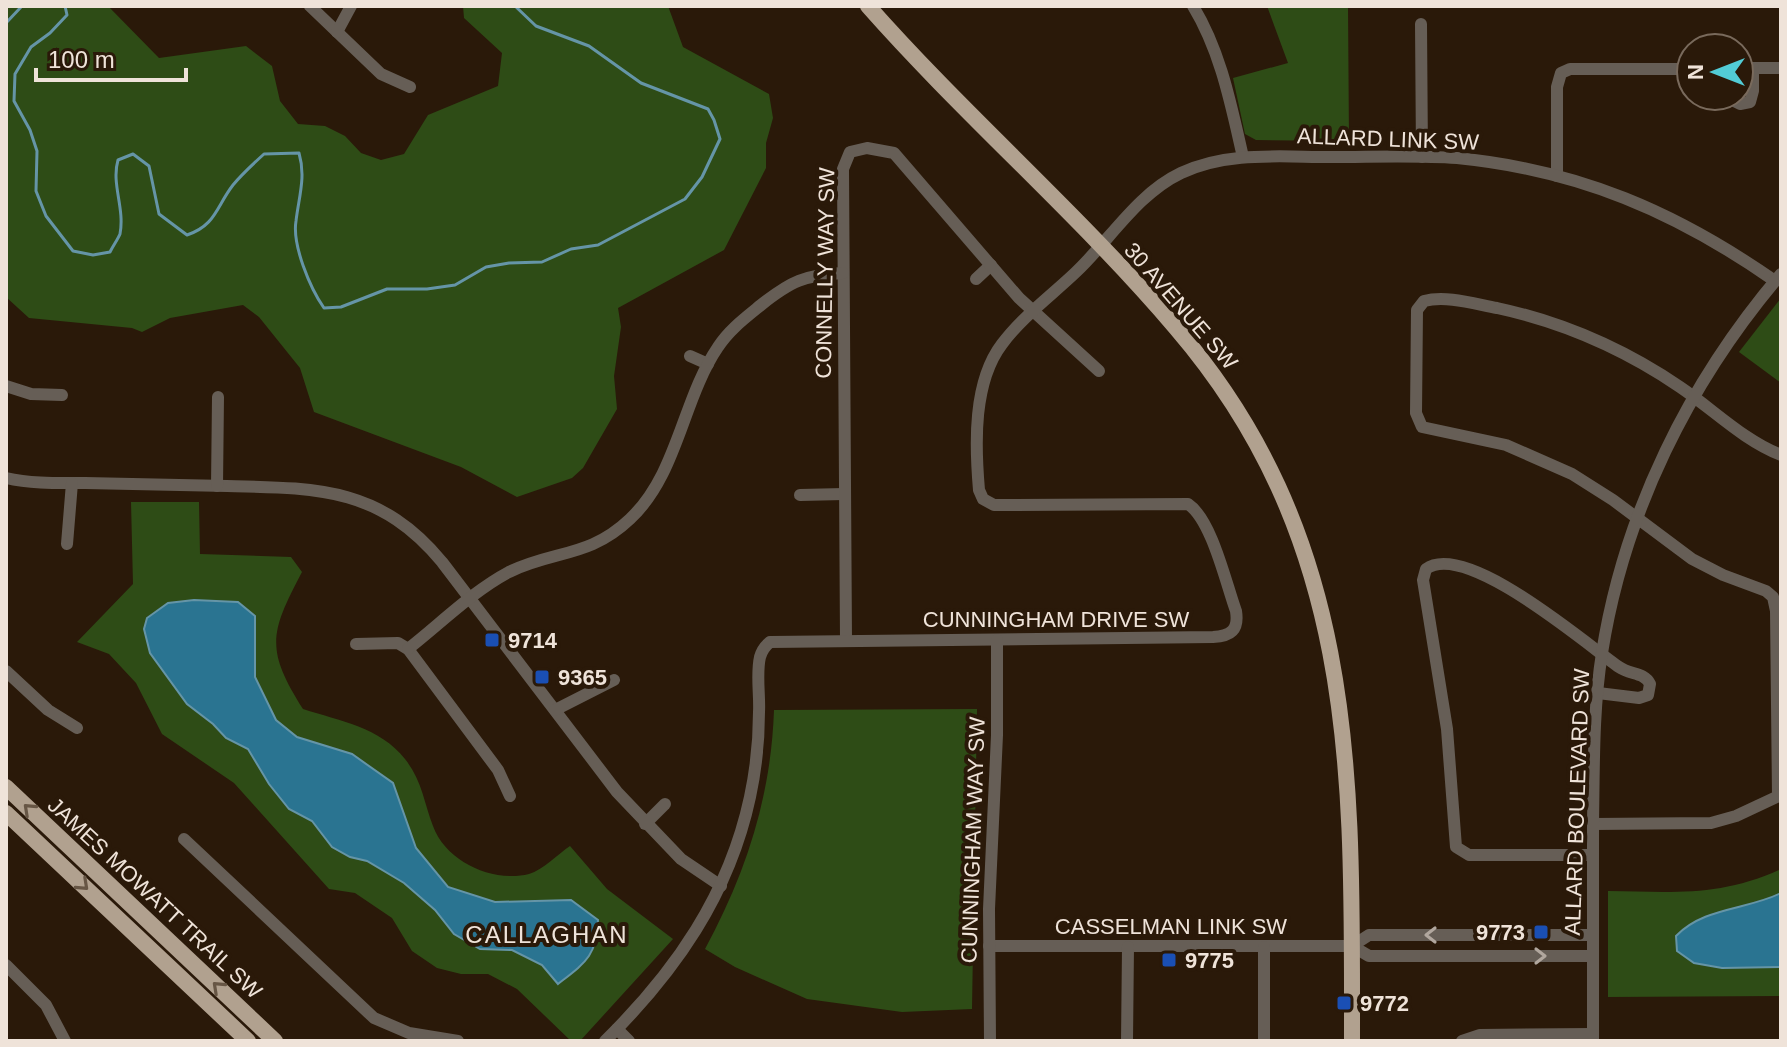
<svg xmlns="http://www.w3.org/2000/svg" width="1787" height="1047" font-family="Helvetica,sans-serif">
<rect width="100%" height="100%" fill="#2a1909"/>
<g fill="#2e4c16">
<path d="M6,6h102l51,52 87,-12 26,20 8,35 18,23 27,2 20,10 16,17 20,7 23,-6 24,-39 70,-29 4,-33 -38,-35 -1,-12h205l15,41 86,47 4,24 -7,25v25l-42,82 -106,58 3,19 -7,49 3,33 -34,59 -11,10 -55,19 -56,-30 -147,-55 -14,-44 -41,-51 -16,-12 -73,13 -28,14 -10,-4 -103,-10 -23,-21z"/>
<path d="M1267,6h81l1,135 -93,-1 -11,-6 -12,-56 55,-15z"/>
<path d="M1781,298v85l-42,-31z"/>
<path d="M131,502h68l1,52 91,3 11,15c-32,61 -37,77 1,137 37,12 77,18 102,50 17,21 19,44 28,67 13,36 60,57 96,48 14,-4 29,-20 41,-28l37,43 66,50 -93,102h-9l-54,-52 -29,-15h-27l-24,-6 -25,-17 -20,-33 -37,-25 -26,-4 -95,-106 -72,-49 -26,-51 -27,-29 -32,-12 56,-58z"/>
<path d="M977,709l-5,300 -70,3 -95,-13 -72,-32 -30,-18c41,-76 66,-152 69,-239z"/>
<path d="M1781,869v127l-173,1v-106c65,1 112,6 173,-22z"/>
</g>
<g fill="#2a7491" stroke="#6595a7" stroke-width="2">
<path d="M194,600l44,2 17,14v61l21,43 21,17 55,17 41,29 23,65 32,39 47,15 76,-2 27,20c-1,36 -13,43 -40,64l-16,-19 -30,-15 -32,-1 -26,-15 -19,-24 -31,-27 -37,-22 -17,-4 -18,-10 -20,-26 -23,-12 -20,-25 -21,-35 -22,-11 -13,-14 -26,-20 -37,-51 -6,-24 3,-11 21,-15z"/>
<path d="M1781,893v74l-59,1 -28,-5 -17,-12 -1,-15c28,-29 71,-26 105,-43z"/>
</g>
<g fill="none" stroke-linecap="round" stroke-linejoin="round">
<g stroke="#6595a7" stroke-width="3">
<path d="M65,6l2,9 -17,18 -19,14 -16,27 -1,27 16,29 7,21 -1,40 10,25 27,35 20,4 17,-3c3,-6 8,-13 10,-18 5,-26 -9,-50 -2,-74l15,-6 16,12 10,48 28,21c29,-10 29,-28 46,-50 9,-11 20,-21 31,-31l35,-1c7,24 0,43 -3,68 -4,24 14,67 28,87l17,-1 46,-18h40l28,-4 31,-18 23,-4 33,-1 29,-13 27,-4 87,-46 17,-22 18,-38 -6,-19 -6,-11 -67,-26 -52,-37 -53,-20 -21,-20"/>
<path d="M6,23l16,-17"/>
</g>
<g stroke="#665e56" stroke-width="12">
<path d="M310,6l71,68 29,13"/>
<path d="M1193,6c28,46 38,99 50,151"/>
<path d="M1421,24l1,133"/>
<path d="M337,32l14,-26"/>
<path d="M1739,68h42"/>
<path d="M1724,96l16,8 10,-2 3,-11v-23"/>
<path d="M1557,176v-89l4,-14 9,-4h121"/>
<path d="M976,279l15,-14"/>
<path d="M690,356l18,8"/>
<path d="M6,386l25,8 31,1"/>
<path d="M6,478c26,6 53,5 79,5 48,1 95,2 142,3 90,2 153,1 215,76l175,230 64,67 40,27"/>
<path d="M217,486l1,-89"/>
<path d="M800,495l44,-1"/>
<path d="M67,544l5,-61"/>
<path d="M846,639l-3,-470 7,-17 17,-4 27,5 125,145 80,73"/>
<path d="M356,644l42,-1 10,6 90,121 12,26"/>
<path d="M408,649c32,-25 65,-58 101,-77 45,-22 80,-14 121,-53 48,-45 52,-119 88,-172 11,-17 27,-29 43,-42 30,-24 44,-30 82,-32"/>
<path d="M6,671l42,39 29,18"/>
<path d="M555,710l59,-30"/>
<path d="M1778,796l-2,-185 -3,-14 -7,-6 -43,-16 -31,-16 -79,-59 -41,-26 -66,-29 -84,-18 -6,-14 1,-103 7,-9c22,-6 51,3 73,7 65,14 127,41 183,79 34,23 63,53 101,68"/>
<path d="M645,824l20,-20"/>
<path d="M1593,824l118,-1 25,-7 45,-21"/>
<path d="M184,839l190,179 35,15 49,8"/>
<path d="M1593,855h-124l-13,-8 -9,-118 -24,-149 3,-11c40,-29 160,75 193,98 11,8 25,5 31,17l-2,11 -9,3 -41,-5"/>
<path d="M989,946h363"/>
<path d="M1352,946l17,-11h224"/>
<path d="M1352,946l17,10h224"/>
<path d="M1264,947v94"/>
<path d="M6,965l40,40 19,36"/>
<path d="M617,1029l12,12"/>
<path d="M605,1041c70,-69 124,-146 145,-244 6,-28 9,-56 9,-85 1,-17 -3,-38 1,-55 2,-7 5,-11 10,-15l443,-5c18,-1 26,-7 23,-26 -10,-27 -24,-91 -48,-107l-194,1 -11,-6 -4,-9c-4,-46 -6,-108 23,-146 20,-27 50,-49 74,-72 34,-32 61,-78 105,-99 46,-22 100,-16 149,-16 42,0 85,-2 127,1 122,12 219,54 318,123"/>
<path d="M990,1041l-1,-132 8,-174v-95"/>
<path d="M1127,1041l1,-94"/>
<path d="M1462,1041l18,-6 113,-1"/>
<path d="M1593,1041c0,-73 0,-146 0,-218 1,-57 0,-114 9,-170 22,-140 87,-271 179,-379"/>
</g>
<g stroke="#b1a18f" stroke-width="16">
<path d="M868,6c98,111 212,209 308,322 183,213 176,449 176,713"/>
<path d="M6,787l269,254"/>
<path d="M6,813l242,228"/>
</g>
</g>
<defs><path id="oneway-chevron" d="M-2-3.5L2.5 0L-2 3.5" fill="none" stroke-width="1.6" stroke-linecap="round" stroke-linejoin="round" transform="scale(2)"/></defs>
<g stroke="#675645">
<use href="#oneway-chevron" transform="translate(29 809) rotate(-137)"/>
<use href="#oneway-chevron" transform="translate(83 885) rotate(43)"/>
<use href="#oneway-chevron" transform="translate(218 987) rotate(-137)"/>
</g>
<g stroke="#b1a79e">
<use href="#oneway-chevron" transform="translate(1431 935) rotate(180)"/>
<use href="#oneway-chevron" transform="translate(1540 956)"/>
</g>
<g fill="#1a4fb4" stroke="#2a1909" stroke-width="3">
<rect x="484" y="632" width="16" height="16" rx="4"/>
<rect x="534" y="669" width="16" height="16" rx="4"/>
<rect x="1533" y="924" width="16" height="16" rx="4"/>
<rect x="1161" y="952" width="16" height="16" rx="4"/>
<rect x="1336" y="995" width="16" height="16" rx="4"/>
</g>
<g text-anchor="middle" dominant-baseline="central" stroke-width="8" stroke-linejoin="round" paint-order="stroke">
<g font-size="22" fill="#efe3d9" stroke="#2a1909">
<text transform="translate(1388 139) rotate(2)">ALLARD LINK SW</text>
<text transform="translate(825 273) rotate(-89)">CONNELLY WAY SW</text>
<text transform="translate(1181 306) rotate(49)">30 AVENUE SW</text>
<text x="1056" y="619">CUNNINGHAM DRIVE SW</text>
<text transform="translate(1577 802) rotate(-88)">ALLARD BOULEVARD SW</text>
<text transform="translate(973 840) rotate(-88)">CUNNINGHAM WAY SW</text>
<text transform="translate(155 898) rotate(43)">JAMES MOWATT TRAIL SW</text>
<text x="1171" y="926">CASSELMAN LINK SW</text>
</g>
<g font-size="22" font-weight="bold" fill="#efe3d9" stroke="#2a1909" text-anchor="start">
<text x="508" y="640">9714</text>
<text x="558" y="677">9365</text>
<text x="1525" y="932" text-anchor="end">9773</text>
<text x="1185" y="960">9775</text>
<text x="1360" y="1003">9772</text>
</g>
<g font-size="24" letter-spacing="2" fill="#efe3d9" stroke="#2a1909">
<text x="547" y="934">CALLAGHAN</text>
</g>
</g>
<rect width="1787" height="1047" fill="none" stroke="#efe3d9" stroke-width="16"/>
<g transform="translate(1715 72) rotate(270)"><circle r="38" fill="#2a1909" stroke="#796a5c" stroke-width="2"/>
<path d="M0-6L14 30L0 20L-14 30Z" fill="#52ccd6"/>
<text y="-12" font-size="22" font-weight="bold" text-anchor="middle" fill="#efe3d9">N</text>
</g>
<path d="M36 68v12h150v-12" fill="none" stroke="#efe3d9" stroke-width="4"/>
<text x="48" y="68" font-size="24" fill="#efe3d9" stroke="#2a1909" stroke-width="6" paint-order="stroke">100 m</text>
</svg>
